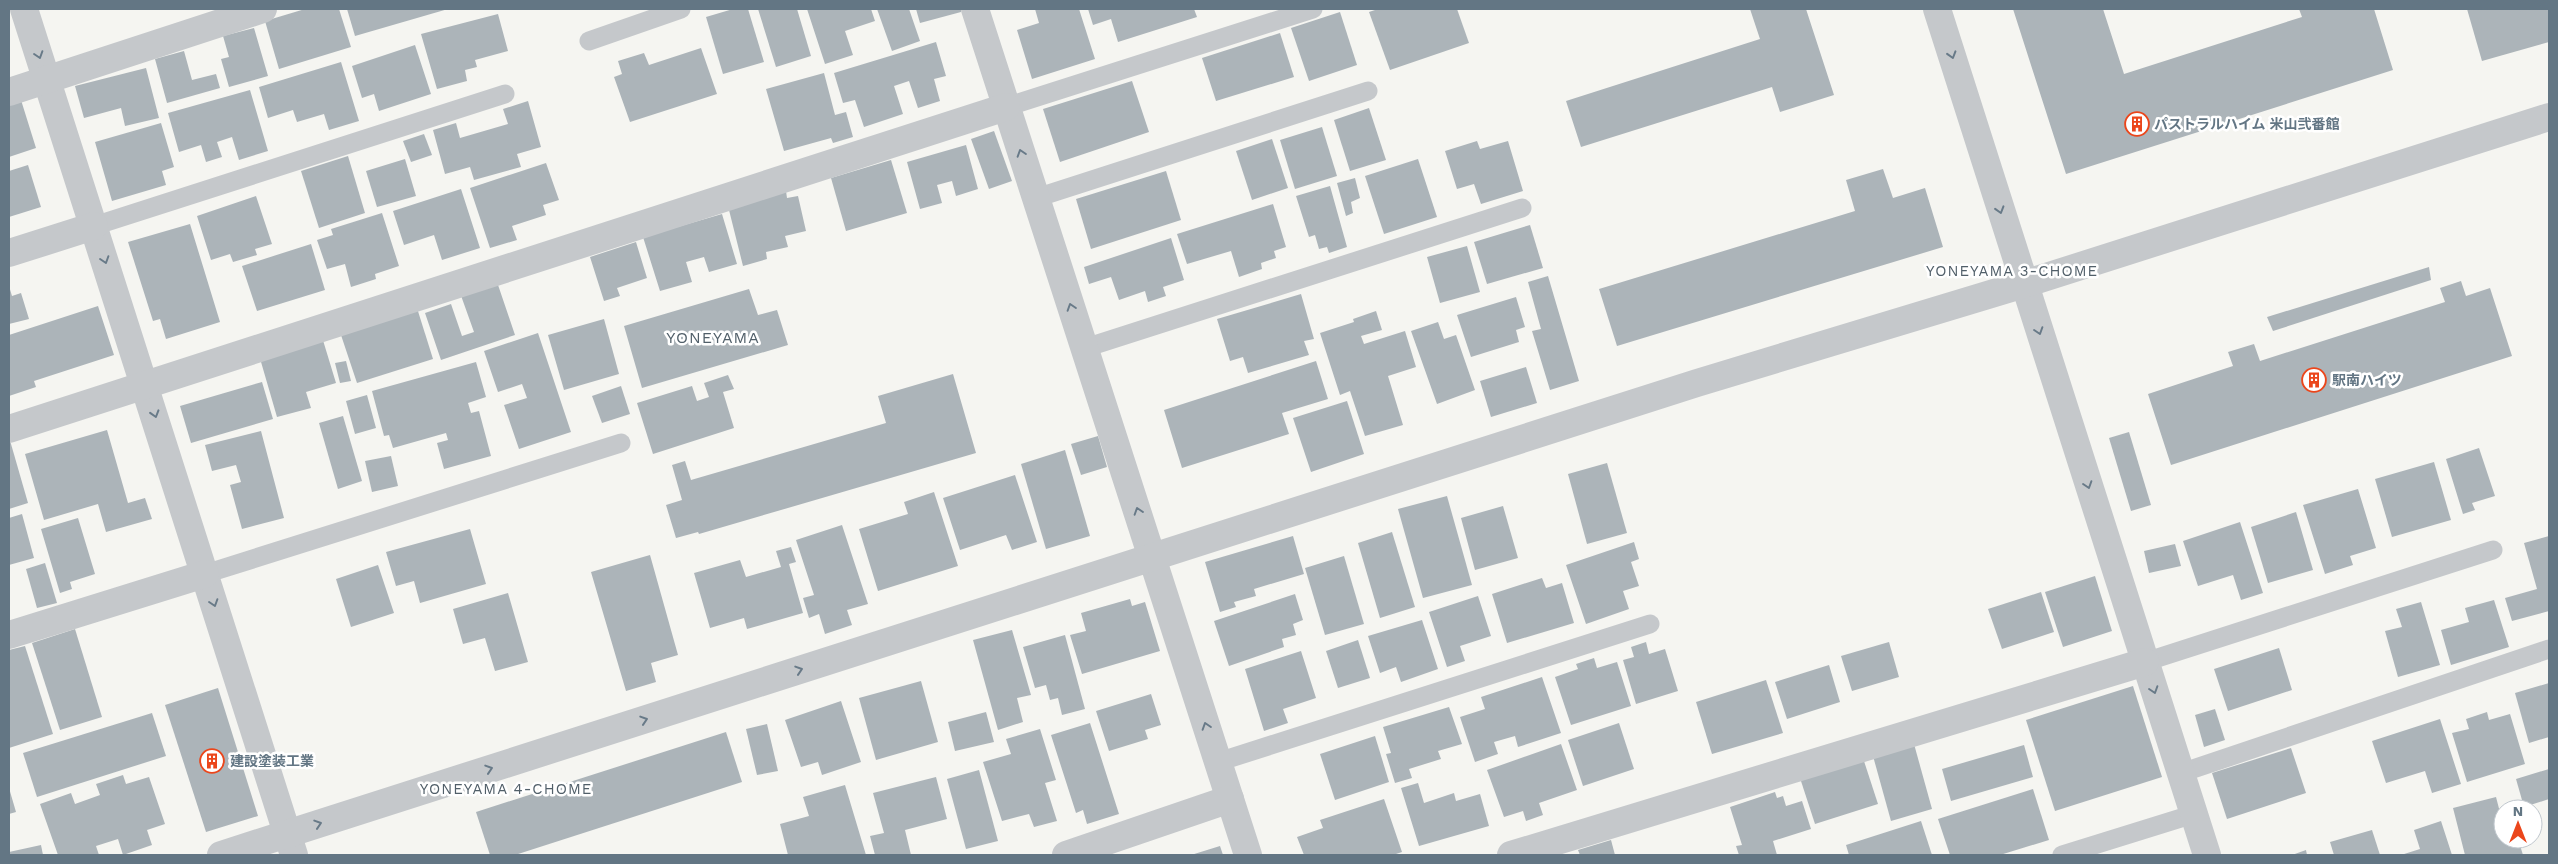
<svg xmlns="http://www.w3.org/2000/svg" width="2558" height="864" font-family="'Work Sans','Noto Sans JP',sans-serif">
<rect width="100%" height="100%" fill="#f5f5f1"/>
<g fill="#acb4b9">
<path d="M305,9h34l12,38 -72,22 -14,-48z"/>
<path d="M347,9h101l-93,27z"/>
<path d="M733,9h15l16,53 -41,12 -17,-57z"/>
<path d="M758,9h39l14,47 -35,11z"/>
<path d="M807,9h64l4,12 -30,10 8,24 -28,9z"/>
<path d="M877,9h32l11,32 -28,10z"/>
<path d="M916,9h45v3l-41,11z"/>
<path d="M1035,9h44l16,50 -63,20 -15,-49 22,-7z"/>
<path d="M1088,9h106l3,8 -79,25 -7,-23 -18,6z"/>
<path d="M1378,9h79l12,34 -79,27 -21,-58z"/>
<path d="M1750,9h56l28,86 -54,17 -8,-25 -191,60 -15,-46 194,-62z"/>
<path d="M2013,9h90l21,65 178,-57 -3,-8h75l19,61 -327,104z"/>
<path d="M2467,9h82v33l-67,19z"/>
<path d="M1340,12l17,53 -48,16 -18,-53z"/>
<path d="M498,14l10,37 -33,9 2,7 -12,3 2,11 -30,8 -16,-55z"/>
<path d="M254,28l14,48 -39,11 -8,-28 8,-2 -6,-21z"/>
<path d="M1280,33l14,44 -78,24 -14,-43z"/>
<path d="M936,42l10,34 -12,3 6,22 -22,7 -9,-27 -15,5 9,28 -39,13 -9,-27 -12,3 -9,-30z"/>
<path d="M415,45l16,49 -52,17 -5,-17 -12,4 -10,-32z"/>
<path d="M701,48l16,46 -87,28 -16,-45 8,-3 -4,-13 26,-8 5,12z"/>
<path d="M184,51l8,29 24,-6 4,14 -53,15 -12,-44z"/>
<path d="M341,62l18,59 -30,9 -5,-16 -27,8 -4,-12 -25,8 -9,-31z"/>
<path d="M146,68l13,50 -34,8 -4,-18 -37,10 -9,-32z"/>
<path d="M824,73l11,42 11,-3 7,25 -20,6 -2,-5 -47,13 -18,-62z"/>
<path d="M1132,81l17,51 -89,30 -17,-53z"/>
<path d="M250,90l18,61 -29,9 -7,-23 -15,5 5,15 -16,5 -5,-17 -22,7 -11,-39z"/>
<path d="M21,100l15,48 -27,9v-54z"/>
<path d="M528,101l13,46 -24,7 4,13 -47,13 -4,-13 -25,7 -12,-44 23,-7 4,15 48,-14 -5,-15z"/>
<path d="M1369,108l17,52 -36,11 -16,-51z"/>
<path d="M161,123l13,44 -12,4 4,14 -54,16 -17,-59z"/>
<path d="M1322,127l15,49 -42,13 -15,-49z"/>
<path d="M994,131l18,50 -23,8 -18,-50z"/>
<path d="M424,134l8,21 -21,7 -8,-21z"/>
<path d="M1272,139l16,49 -36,12 -16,-49z"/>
<path d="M1477,141l3,8 28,-8 15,50 -42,13 -7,-20 -17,5 -12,-38z"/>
<path d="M966,145l12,44 -22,7 -4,-15 -15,4 5,18 -22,6 -13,-47z"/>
<path d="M348,156l17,57 -46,15 -18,-57z"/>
<path d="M405,159l11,37 -39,11 -11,-36z"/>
<path d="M1418,159l19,58 -53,17 -19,-58z"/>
<path d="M891,160l16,53 -61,18 -15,-53z"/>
<path d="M546,163l13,37 -16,5 3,10 -34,11 5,14 -27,8 -20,-60z"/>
<path d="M28,165l13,42 -32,10v-46z"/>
<path d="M1883,169l10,29 32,-10 18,59 -326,99 -18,-57 256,-78 -9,-31z"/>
<path d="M1166,171l15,49 -90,29 -15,-50z"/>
<path d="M1355,178l5,20 -9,4 2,11 -7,3 -9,-33z"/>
<path d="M1330,186l17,61 -18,6 -2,-6 -8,2 -4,-14 -6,2 -13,-41z"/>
<path d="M461,189l19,59 -38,12 -8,-25 -30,10 -11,-34z"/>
<path d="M786,191l1,7 11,-2 8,35 -21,5 3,11 -22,5 1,7 -24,7 -16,-64z"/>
<path d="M256,196l16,48 -17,5 2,6 -24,7 -3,-8 -19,6 -14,-44z"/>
<path d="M1273,204l13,43 -12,4 2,7 -15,5 1,6 -23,8 -8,-26 -44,13 -10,-30z"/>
<path d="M382,213l17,53 -24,8 1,5 -25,8 -6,-23 -18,5 -10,-29 16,-5 -2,-6z"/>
<path d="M722,214l15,50 -28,8 -5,-15 -18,5 6,20 -32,9 -17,-54z"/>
<path d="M190,224l30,98 -54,17 -6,-20 -7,2 -25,-79z"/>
<path d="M1530,225l13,43 -56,16 -13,-42z"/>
<path d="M1171,238l13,42 -21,7 3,9 -18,6 -3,-11 -26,9 -8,-23 -22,7 -5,-17z"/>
<path d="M636,242l11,36 -30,10 3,8 -16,5 -14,-44z"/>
<path d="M311,244l14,46 -68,21 -15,-45z"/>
<path d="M1467,246l13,46 -40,11 -13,-46z"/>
<path d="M2429,267l2,13 -158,51 -6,-14z"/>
<path d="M1548,276l31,105 -29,9 -18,-59 9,-2 -13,-47z"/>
<path d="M496,279l19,56 -74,25 -16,-47 26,-9 11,32 12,-4 -15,-42z"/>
<path d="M2461,281l5,15 24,-8 22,68 -341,109 -23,-71 85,-28 -5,-14 26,-8 6,17 185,-59 -5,-14z"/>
<path d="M9,286l3,10 9,-3 8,26 -20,5z"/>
<path d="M749,289l9,26 19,-5 11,35 -146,43 -18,-62z"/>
<path d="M1301,294l13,45 -10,2 5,14 -61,18 -5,-16 -13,4 -13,-42z"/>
<path d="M1516,297l9,30 -9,3 3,12 -48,15 -14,-42z"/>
<path d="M98,306l16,49 -80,26 2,6 -27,9v-61z"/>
<path d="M417,308l16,51 -76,24 -17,-51z"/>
<path d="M1376,311l6,19 -21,6 3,8 41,-13 11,36 -28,9 15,49 -38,11 -15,-45 -10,4 -20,-62 34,-11 -1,-3z"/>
<path d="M604,319l15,55 -55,16 -16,-55z"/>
<path d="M1438,322l6,17 12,-4 19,55 -38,14 -26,-73z"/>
<path d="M538,333l33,99 -52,17 -15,-44 23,-7 -5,-14 -24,8 -14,-41z"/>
<path d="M322,337l14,46 -30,9 5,16 -34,9 -18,-62z"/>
<path d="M346,361l5,20 -11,2 -5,-20z"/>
<path d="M1316,361l12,38 -46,14 7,21 -107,34 -18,-58z"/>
<path d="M476,362l10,35 -18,6 3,10 8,-2 12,45 -47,13 -7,-26 11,-3 -2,-7 -53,15 -4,-13 -5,1 -12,-45z"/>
<path d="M1526,367l11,36 -46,14 -11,-36z"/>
<path d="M953,374l23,79 -277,81 -1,-2 -22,6 -10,-33 16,-5 -10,-35 13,-4 6,19 195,-57 -8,-27z"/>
<path d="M728,375l6,14 -11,3 11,36 -81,26 -16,-51 55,-17 5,15 12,-4 -5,-14z"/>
<path d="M262,382l11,37 -82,24 -11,-37z"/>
<path d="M621,386l9,28 -28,9 -10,-27z"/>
<path d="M367,395l9,33 -21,6 -9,-33z"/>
<path d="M1347,401l17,53 -53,18 -18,-54z"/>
<path d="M343,416l19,65 -24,8 -19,-66z"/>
<path d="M107,430l21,73 17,-5 7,21 -46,13 -8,-28 -54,16 -19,-66z"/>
<path d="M261,431l23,87 -42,11 -12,-44 11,-3 -5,-17 -24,6 -7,-26z"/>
<path d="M2129,432l22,73 -20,6 -22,-73z"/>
<path d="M1098,436l9,31 -26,8 -10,-31z"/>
<path d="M9,437l19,66 -19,6z"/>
<path d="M2479,448l16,48 -23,7 3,7 -12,4 -17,-55z"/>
<path d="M1065,450l25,86 -44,13 -25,-85z"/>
<path d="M391,456l7,30 -26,6 -7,-31z"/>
<path d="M2434,462l17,58 -59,17 -17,-58z"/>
<path d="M1607,463l20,70 -40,11 -19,-70z"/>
<path d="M1015,475l22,67 -25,8 -6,-15 -46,15 -17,-52z"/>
<path d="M2358,489l18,59 -26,8 3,9 -28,9 -22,-69z"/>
<path d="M934,492l24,74 -80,25 -19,-62 49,-15 -4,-12z"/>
<path d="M1447,496l25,89 -49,13 -25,-89z"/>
<path d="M1503,506l15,52 -43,12 -14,-52z"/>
<path d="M2296,512l17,58 -45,13 -17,-56z"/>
<path d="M22,514l12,44 -25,7v-47z"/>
<path d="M78,518l17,56 -25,8 2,7 -12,4 -19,-64z"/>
<path d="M2240,522l23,71 -22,7 -8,-25 -35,11 -15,-45z"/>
<path d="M842,525l26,79 -21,6 5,15 -27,9 -6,-20 -10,4 -6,-20 11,-3 -18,-55z"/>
<path d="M470,529l16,55 -66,19 -6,-22 -18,5 -10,-34z"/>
<path d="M1392,532l23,75 -35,11 -22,-75z"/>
<path d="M1293,536l11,38 -50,15 2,7 -22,6 2,5 -16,5 -15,-50z"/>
<path d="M2549,536v75l-37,10 -7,-23 32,-9 -13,-46z"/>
<path d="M1634,542l5,17 -8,3 8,24 -16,5 6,18 -43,15 -20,-59z"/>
<path d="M2175,544l6,22 -32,7 -5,-22z"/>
<path d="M791,547l5,15 -7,2 14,49 -56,16 -3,-11 -34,10 -16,-55 46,-13 6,17 35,-10 -5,-16z"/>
<path d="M650,555l28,100 -27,8 5,19 -30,9 -35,-119z"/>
<path d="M1344,556l20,68 -39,11 -20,-67z"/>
<path d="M45,563l12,40 -20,5 -11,-39z"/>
<path d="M378,565l16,48 -43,14 -15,-48z"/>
<path d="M2095,576l17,55 -49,16 -18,-55z"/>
<path d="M1542,578l4,10 16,-5 12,40 -67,20 -15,-49z"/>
<path d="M2041,592l13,40 -52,17 -14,-40z"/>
<path d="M508,593l20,69 -33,9 -10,-33 -22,6 -10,-35z"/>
<path d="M1295,594l8,26 -10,4 3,11 -14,4 2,8 -55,19 -15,-45z"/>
<path d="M1478,596l13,40 -31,10 5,15 -18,6 -18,-55z"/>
<path d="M1130,599l2,7 13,-4 15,49 -78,23 -12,-39 16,-4 -5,-18z"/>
<path d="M2494,600l15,47 -58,18 -10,-35 28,-8 -4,-14z"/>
<path d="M2421,602l19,63 -42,12 -13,-46 17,-4 -6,-18z"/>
<path d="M1422,620l16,49 -37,13 -5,-15 -16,6 -12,-37z"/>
<path d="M75,629l27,88 -42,13 -28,-87z"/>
<path d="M1012,630l19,65 -14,3 6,24 -25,8 -25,-90z"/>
<path d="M1065,635l20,74 -23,6 -4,-17 -8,2 -4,-15 -11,3 -12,-41z"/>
<path d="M1358,640l12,38 -32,10 -12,-37z"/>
<path d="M1646,642l3,12 16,-5 13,42 -42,13 -13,-44 11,-3 -3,-10z"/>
<path d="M1889,642l10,35 -47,14 -11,-35z"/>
<path d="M25,646l28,88 -44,14v-98z"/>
<path d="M2279,648l13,42 -64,21 -14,-42z"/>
<path d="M1301,651l15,47 -33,11 5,14 -24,8 -19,-62z"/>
<path d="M1594,658l3,10 20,-6 14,44 -60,19 -16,-48 23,-8 -2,-5z"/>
<path d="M1829,665l11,37 -53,17 -12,-37z"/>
<path d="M1542,677l19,56 -43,14 -3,-11 -21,6 4,12 -23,8 -15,-45 25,-8 -4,-12z"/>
<path d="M1766,680l17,53 -71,21 -16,-52z"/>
<path d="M921,681l17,61 -62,18 -17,-62z"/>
<path d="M2549,683v54l-20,6 -14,-50z"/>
<path d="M2133,686l29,91 -107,34 -29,-91z"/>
<path d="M218,688l40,128 -52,16 -41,-127z"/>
<path d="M1151,694l10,31 -16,5 3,9 -39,12 -13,-40z"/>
<path d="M841,701l20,61 -39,13 -4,-13 -17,5 -16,-47z"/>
<path d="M1449,707l13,37 -24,7 3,8 -32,10 3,9 -17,5 -9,-29 5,-1 -8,-26z"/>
<path d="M2215,709l10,31 -21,7 -9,-32z"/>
<path d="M986,712l8,30 -39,9 -7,-29z"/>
<path d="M2487,712l2,8 21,-6 15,50 -58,18 -15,-49 17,-4 -3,-10z"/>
<path d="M152,713l14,43 -129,41 -14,-44z"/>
<path d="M2440,719l21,65 -29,9 -7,-22 -39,12 -14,-42z"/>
<path d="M1090,723l29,91 -32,10 -4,-14 -7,3 -25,-78z"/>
<path d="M1619,723l15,46 -51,17 -15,-46z"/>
<path d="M767,724l11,47 -21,4 -11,-46z"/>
<path d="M1040,729l16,51 -11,3 12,38 -23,6 -5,-13 -27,7 -19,-59 28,-8 -5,-15z"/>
<path d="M726,732l16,50 -227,73h-25l-14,-43z"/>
<path d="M1375,736l14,46 -54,18 -15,-46z"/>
<path d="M1561,744l16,46 -38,13 4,12 -17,6 -3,-10 -19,6 -17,-47z"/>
<path d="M1914,744l18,65 -41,12 -18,-65z"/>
<path d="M2024,745l9,32 -82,24 -9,-32z"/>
<path d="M2291,748l15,45 -79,26 -15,-46z"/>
<path d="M1863,758l15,46 -63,20 -15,-46z"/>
<path d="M2549,769v30l-25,8 -8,-28z"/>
<path d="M979,770l19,71 -32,8 -19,-70z"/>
<path d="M123,775l3,9 23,-7 16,47 -18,6 5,15 -29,10 -5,-16 -22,7 3,9h-41l-18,-51 31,-11 4,11 25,-9 -4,-11z"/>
<path d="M936,777l11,42 -42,11 6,25h-36l-5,-19 14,-3 -11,-40z"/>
<path d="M1418,783l6,20 30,-10 2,8 24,-7 9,32 -70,20 -18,-58z"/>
<path d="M845,785l21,70h-78l-8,-31 29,-8 -6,-19z"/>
<path d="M9,788l7,24 -7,2z"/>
<path d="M2033,789l16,51 -49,15h-50l-12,-36z"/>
<path d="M1775,792l2,6 6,-2 3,10 16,-5 9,28 -38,12 4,14h-38l-3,-9 6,-1 -12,-38z"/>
<path d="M2496,797l7,27v15h15l5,16h-58l-12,-47z"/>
<path d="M1384,799l18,53 -9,3h-89l-7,-18 26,-9 -3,-8z"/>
<path d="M1921,821l11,34h-83l-3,-10z"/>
<path d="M2441,821l11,34h-51l19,-6 -6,-19z"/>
<path d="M2372,830l8,25h-46l-4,-13z"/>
<path d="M1611,840l4,15h-35l-2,-5z"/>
<path d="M41,845l2,10h-33l-1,-3z"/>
<path d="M1220,846l3,9h-32z"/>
<path d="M2306,850l1,5h-15z"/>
</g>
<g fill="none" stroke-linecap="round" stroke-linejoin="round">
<g stroke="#c5c8cb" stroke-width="19">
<path d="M589,41l92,-32"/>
<path d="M1006,107l307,-98"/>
<path d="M1036,198l332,-107"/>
<path d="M94,226l411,-132"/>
<path d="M1085,348l437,-140"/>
<path d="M205,574l416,-131"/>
<path d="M2145,662l348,-112"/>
<path d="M1218,762l432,-138"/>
<path d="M2181,773l368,-124"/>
<path d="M2062,855l132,-41"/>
</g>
<g stroke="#c5c8cb" stroke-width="28">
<path d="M24,9l270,846"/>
<path d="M975,9l273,846"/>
<path d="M1937,9l270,846"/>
<path d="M9,92l254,-83"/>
<path d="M9,253l85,-27"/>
<path d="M9,429l997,-322"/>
<path d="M9,635l196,-61"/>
<path d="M221,855l1476,-472 327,-99 525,-167"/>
<path d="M1066,855l164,-56"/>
<path d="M1511,855l634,-193"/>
</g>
</g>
<defs><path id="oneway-chevron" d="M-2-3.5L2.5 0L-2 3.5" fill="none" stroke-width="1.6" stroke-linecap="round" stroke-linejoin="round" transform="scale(1.25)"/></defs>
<g stroke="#687a88">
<use href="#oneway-chevron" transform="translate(39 55) rotate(72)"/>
<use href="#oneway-chevron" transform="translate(1952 55) rotate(73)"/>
<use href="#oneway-chevron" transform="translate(1021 153) rotate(-108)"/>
<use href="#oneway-chevron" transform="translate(2000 210) rotate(73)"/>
<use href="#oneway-chevron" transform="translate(105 260) rotate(72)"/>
<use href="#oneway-chevron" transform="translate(1071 307) rotate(-108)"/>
<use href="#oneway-chevron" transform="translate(2039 331) rotate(72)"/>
<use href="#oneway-chevron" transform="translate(155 414) rotate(73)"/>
<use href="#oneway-chevron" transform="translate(2088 485) rotate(72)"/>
<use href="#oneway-chevron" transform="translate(1138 511) rotate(-108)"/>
<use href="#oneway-chevron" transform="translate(214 603) rotate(72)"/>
<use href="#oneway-chevron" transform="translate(799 670) rotate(-18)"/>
<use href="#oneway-chevron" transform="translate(2154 690) rotate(72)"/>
<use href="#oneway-chevron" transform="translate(644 720) rotate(-18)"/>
<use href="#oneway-chevron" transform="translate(1206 726) rotate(-108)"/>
<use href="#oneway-chevron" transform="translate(489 769) rotate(-18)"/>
<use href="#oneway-chevron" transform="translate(318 824) rotate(-18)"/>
</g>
<defs>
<g id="building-ring" transform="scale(1.25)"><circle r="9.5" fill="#fff" stroke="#eb461b" stroke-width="1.5"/><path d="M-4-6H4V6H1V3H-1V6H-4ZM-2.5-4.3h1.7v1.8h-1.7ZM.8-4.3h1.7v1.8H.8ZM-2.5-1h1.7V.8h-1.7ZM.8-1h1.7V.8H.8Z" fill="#eb461b"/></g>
</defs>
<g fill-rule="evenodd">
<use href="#building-ring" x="2137" y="124"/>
<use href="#building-ring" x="2314" y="380"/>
<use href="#building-ring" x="212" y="761"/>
</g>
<g text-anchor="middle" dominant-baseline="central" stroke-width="5" stroke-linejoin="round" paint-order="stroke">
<g font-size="14" font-weight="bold" fill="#637684" stroke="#fff" text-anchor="start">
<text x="2154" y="124">パストラルハイム 米山弐番館</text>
<text x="2332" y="380">駅南ハイツ</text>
<text x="230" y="761">建設塗装工業</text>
</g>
<g font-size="15" letter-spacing="1" fill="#515f69" stroke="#fff">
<text x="2012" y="271">YONEYAMA 3-CHOME</text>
<text x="506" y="789">YONEYAMA 4-CHOME</text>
</g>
<g font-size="16" letter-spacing="1" fill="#515f69" stroke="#fff">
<text x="713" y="337">YONEYAMA</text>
</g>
</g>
<rect width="2558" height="864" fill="none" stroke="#637684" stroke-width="20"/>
<g transform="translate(2518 824)"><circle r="24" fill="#ffffff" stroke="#c1c8ce"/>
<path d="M0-4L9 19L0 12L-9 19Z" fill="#eb461b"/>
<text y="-8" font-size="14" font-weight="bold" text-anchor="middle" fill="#637684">N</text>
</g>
</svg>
